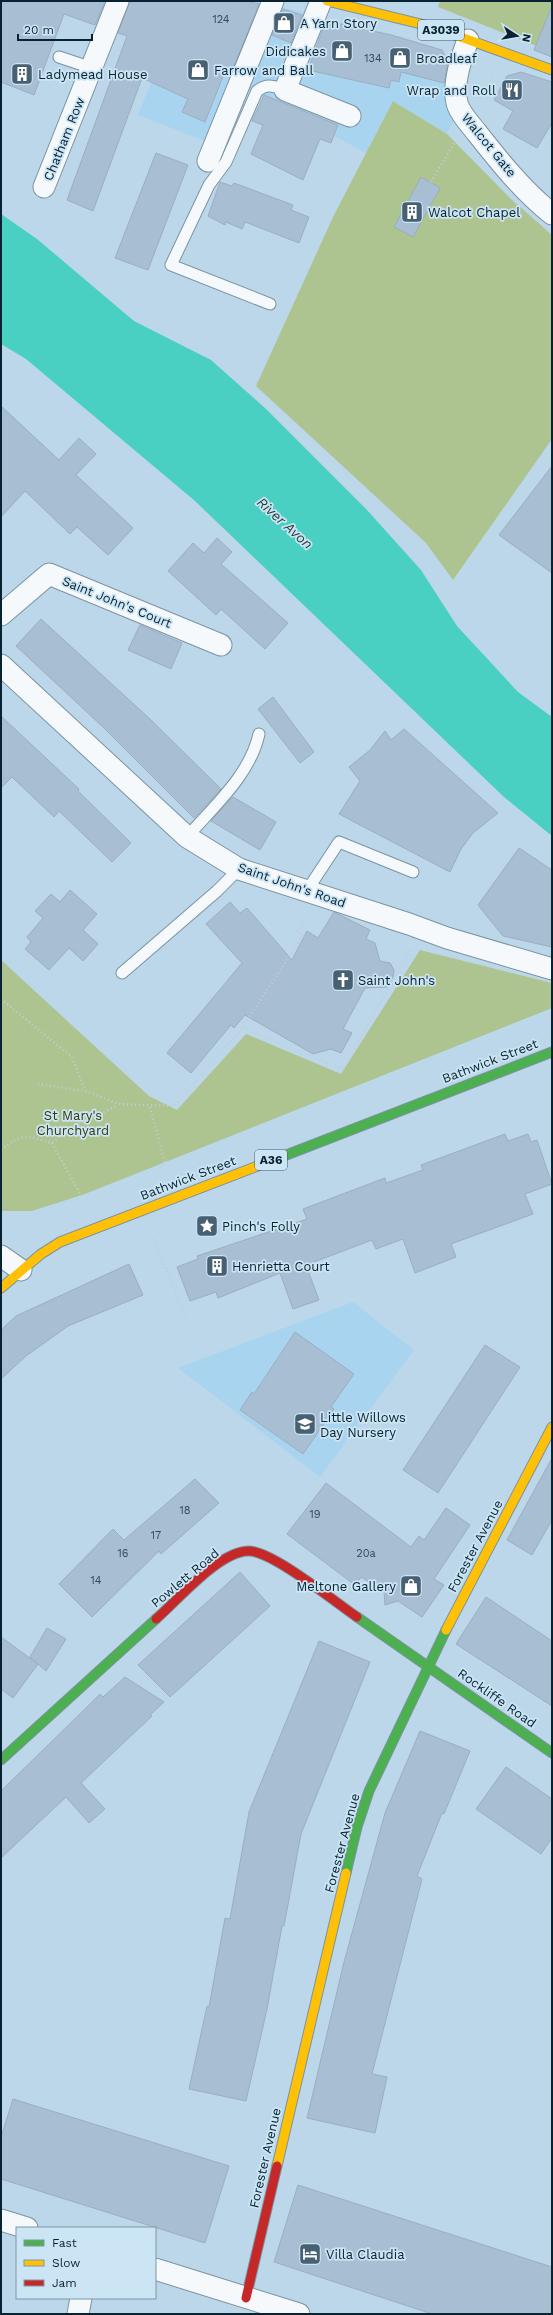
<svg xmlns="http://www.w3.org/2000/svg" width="553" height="2315" font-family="'Work Sans',sans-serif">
<rect width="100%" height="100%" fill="#bcd7e9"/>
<g fill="#a9d4f0">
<path d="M184,1h72l135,33 52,16 7,12 -5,40 8,20 -6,12 -54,-33 -27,52 -121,-64 -27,57 -80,-31z"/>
<path d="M353,1302l61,48 -94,127 -142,-109z"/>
</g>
<g fill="#aec490">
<path d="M440,1h112v51l-114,-45z"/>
<path d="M393,101l54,33 63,64 42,37v204l-99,141 -27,-37 -170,-157 78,-171z"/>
<path d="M420,950l132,33v25l-467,186 -53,17h-31v-251l148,136 28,14 69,-76 95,40z"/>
</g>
<path fill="#4ad0c2" d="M1,214l36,25 97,82 77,39 55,49 101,101 54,60 36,56 61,66 34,25v119l-48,-39 -309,-296 -169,-142 -25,-15z"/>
<g fill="#a8bed2" stroke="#9caec0">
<path d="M1,1h104l-10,24 -31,-11 -30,81 -33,-13z"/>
<path d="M130,1h116l13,3 -29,72 -6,-2 -19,48 -23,-10 6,-13 -46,-21 -49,133 -26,-11 60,-164 -9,-3z"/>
<path d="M551,8h1v49l-18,-7z"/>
<path d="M283,9l19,6 -11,28 -19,-8z"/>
<path d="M326,21l65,14 51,15 6,12 -4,21 -43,-11 -2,10 -8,-2 -2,8 -81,-18z"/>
<path d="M521,72l31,10v41l-15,25 -34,-19 10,-18 -19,-11 13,-24z"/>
<path d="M264,95l74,30 -7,18 -11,-4 -17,41 -52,-26 12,-29 -11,-4z"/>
<path d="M156,153l32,12 -40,105 -33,-12z"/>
<path d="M421,177l19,11 -27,49 -19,-10z"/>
<path d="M220,182l12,4 2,-3 59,22 -2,5 18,7 -10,26 -54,-21 -3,7 -16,-7 -1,3 -17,-9z"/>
<path d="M1,406l58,54 20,-22 17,16 -20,21 57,53 -25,27 -31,-28 -7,7 -45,-43 -24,26z"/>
<path d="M552,466v107l-53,-38z"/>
<path d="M217,538l15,14 -11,12 67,59 -23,26 -44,-40 -5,6 -48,-44 25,-28 11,10z"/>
<path d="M41,619l110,101 70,69 -27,29 -90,-90 -88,-82z"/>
<path d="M140,625l42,18 -11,26 -43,-19z"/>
<path d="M273,697l41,55 -14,11 -42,-54z"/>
<path d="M1,716l78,73 -1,2 53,52 -19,19 -53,-51 -5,6 -42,-40 -11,11z"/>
<path d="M404,729l94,84 -25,20 -12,16 -11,23 -111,-58 21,-33 -11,-14 21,-17 15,-19 6,9z"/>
<path d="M233,797l43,25 -16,28 -49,-29z"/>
<path d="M519,848l33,22v77l-49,-11 -25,-31z"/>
<path d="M70,890l27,24 -14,16 15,14 -15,17 -14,-13 -20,22 -24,-21 6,-7 -4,-5 16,-19 -8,-7 16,-17 9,8z"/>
<path d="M230,902l10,11 7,-5 45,52 15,-29 11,7 16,-26 36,18 -4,9 9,4 5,18 10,2 4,7 -1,7 -6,10 -22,1 -22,41 9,4 -11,20 -10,-4 -18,5 -68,-39 -11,13 -3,-3 -40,48 -24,-20 75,-90 -36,-39z"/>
<path d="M505,1134l3,7 20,-7 3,8 6,-2 15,44 -27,10 8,20 -82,30 5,13 -41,16 -12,-34 -27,10 -4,-9 -66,25 13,35 -26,9 -13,-36 -62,25 -2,-6 -26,9 -13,-34 21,-8 -1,-3 110,-37 -4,-10 82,-31 1,5 37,-13 -2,-5z"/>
<path d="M129,1264l14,31 -75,31 -42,30 -25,23v-49l15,-14z"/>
<path d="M295,1332l59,42 -23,33 3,2 -31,45 -63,-44 12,-18 2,2z"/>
<path d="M485,1345l35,22 -82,126 -35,-23z"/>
<path d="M552,1458v62l-20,35 -25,-15z"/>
<path d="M195,1479l24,24 -58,51 -2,-3 -67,66 -33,-33 54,-55 11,11z"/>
<path d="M326,1483l85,64 8,-11 5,4 22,-32 24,17 -36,54 10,6 -22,32 -24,-16 -13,4 -1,-14 -23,-14 -6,8 -68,-51z"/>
<path d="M240,1572l30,34 -100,91 -32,-32z"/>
<path d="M486,1597l66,44v65l-96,-62z"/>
<path d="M47,1628l19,11 -20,32 -8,-7 -25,34 -12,-9v-52l37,27 -8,-7z"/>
<path d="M319,1641l51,21 -69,172 -17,92h-2l-15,83 -21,92 -57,-12 18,-83 2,1 16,-89 5,1 19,-107z"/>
<path d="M125,1677l39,25 -14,13 2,1 -71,67 24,26 -16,14 -23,-26 -65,61v-67l85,-83 14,-14 3,3z"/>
<path d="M420,1731l50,20 -26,63 -2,-1 -25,63 5,3 -50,195 15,3 -12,56 -68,-15 37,-156 41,-149z"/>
<path d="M506,1767l46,32v39l-11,16 -65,-45z"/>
<path d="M13,2099l216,67 -24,77 -204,-64v-42z"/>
<path d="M298,2185l254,82v47h-120l-158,-52z"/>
</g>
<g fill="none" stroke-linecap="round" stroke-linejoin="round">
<g stroke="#7b93a2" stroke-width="13">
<g id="lane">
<path d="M59,57l33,11"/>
<path d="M270,304l-99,-39 38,-80 17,-23 31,-71c10,-8 16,-5 28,-1"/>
<path d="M187,837c27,-31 63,-62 72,-103"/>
<path d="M306,892l33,-50 74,30"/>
<path d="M122,973l95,-82 22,-22"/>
</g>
</g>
<g stroke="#7b93a2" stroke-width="23">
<g id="street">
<path d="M321,1l-36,89 65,26"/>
<path d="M468,40c-7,18 -17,47 -10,66 4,10 13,19 19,27 23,29 46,58 75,81"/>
<path d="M208,161l65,-160"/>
<path d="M44,187l74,-186"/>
<path d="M1,615l48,-41 172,71"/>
<path d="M1,665l186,172 52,32 170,55 38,14 105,31"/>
<path d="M1,1256l20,14"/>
<path d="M1,2220l26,8"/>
<path d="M155,2269l144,45"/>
<path d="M78,2314l3,-16"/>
</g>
</g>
<g stroke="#7b93a2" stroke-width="11">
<g id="fast">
<path d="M276,1159l276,-107"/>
<path d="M357,1617l195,136"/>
<path d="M1,1760l155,-141"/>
<path d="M346,1873l11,-46 12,-36 77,-161"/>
</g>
</g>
<g stroke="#7b93a2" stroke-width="11">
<g id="slow">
<path d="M327,1l106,26 119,43"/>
<path d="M1,1288l40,-34 19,-12 216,-83"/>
<path d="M446,1630l106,-203"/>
<path d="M277,2166l69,-293"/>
</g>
</g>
<g stroke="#7b93a2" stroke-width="11">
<g id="jam">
<path d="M156,1619c22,-19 62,-67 92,-68 23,-1 87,51 109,66"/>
<path d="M246,2298l31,-132"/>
</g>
</g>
<g stroke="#c4ccd2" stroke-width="2.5" stroke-dasharray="1 3" stroke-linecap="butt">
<path d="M480,98l14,-24"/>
<path d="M431,182l24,-40"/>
<path d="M1,999l71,58 13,34"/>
<path d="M242,1028l101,41 68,-120"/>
<path d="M38,1084l47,7 34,13 55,2 68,-78 61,-92 -6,-4 10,-16"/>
<path d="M548,1086l4,6"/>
<path d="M150,1107l15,56 -9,10"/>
<path d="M52,1143l31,56"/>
<path d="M1,1150c22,-17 24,-15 51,-7l17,-14 49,-24"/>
<path d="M153,1238l35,85"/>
</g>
<use href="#lane" stroke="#f5f9fc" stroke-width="11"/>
<use href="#street" stroke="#f5f9fc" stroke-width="21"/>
<use href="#fast" stroke="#4caf50" stroke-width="9"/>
<use href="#slow" stroke="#ffc107" stroke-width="9"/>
<use href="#jam" stroke="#c62828" stroke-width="9"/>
</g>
<defs>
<g id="shop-square" transform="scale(1.15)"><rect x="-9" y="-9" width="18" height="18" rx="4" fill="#476172" stroke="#cce5f5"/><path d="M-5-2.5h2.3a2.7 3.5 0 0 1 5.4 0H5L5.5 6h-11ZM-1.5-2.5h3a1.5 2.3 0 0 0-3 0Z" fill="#fff"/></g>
<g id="building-square" transform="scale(1.15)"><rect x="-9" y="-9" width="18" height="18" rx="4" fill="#476172" stroke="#cce5f5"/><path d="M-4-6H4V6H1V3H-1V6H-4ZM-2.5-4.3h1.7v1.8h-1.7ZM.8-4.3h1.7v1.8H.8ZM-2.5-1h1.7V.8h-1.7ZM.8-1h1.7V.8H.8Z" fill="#fff"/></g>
<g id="restaurant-square" transform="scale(1.15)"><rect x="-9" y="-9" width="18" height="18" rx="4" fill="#476172" stroke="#cce5f5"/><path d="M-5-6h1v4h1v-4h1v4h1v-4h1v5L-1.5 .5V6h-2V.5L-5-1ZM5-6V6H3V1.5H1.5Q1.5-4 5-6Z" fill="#fff"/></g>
<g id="church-square" transform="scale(1.15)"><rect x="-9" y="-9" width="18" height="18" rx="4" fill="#476172" stroke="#cce5f5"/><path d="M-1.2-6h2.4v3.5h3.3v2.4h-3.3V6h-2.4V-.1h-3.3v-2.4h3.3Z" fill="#fff"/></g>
<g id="sight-square" transform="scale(1.15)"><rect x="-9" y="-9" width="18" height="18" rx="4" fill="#476172" stroke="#cce5f5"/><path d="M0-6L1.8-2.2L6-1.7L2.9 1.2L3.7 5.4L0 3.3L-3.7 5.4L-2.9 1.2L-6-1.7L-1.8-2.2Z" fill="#fff"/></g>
<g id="school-square" transform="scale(1.15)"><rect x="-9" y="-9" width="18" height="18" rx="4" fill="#476172" stroke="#cce5f5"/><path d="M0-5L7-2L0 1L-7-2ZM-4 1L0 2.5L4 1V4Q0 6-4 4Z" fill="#fff"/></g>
<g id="hotel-square" transform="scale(1.15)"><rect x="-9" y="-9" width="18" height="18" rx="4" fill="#476172" stroke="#cce5f5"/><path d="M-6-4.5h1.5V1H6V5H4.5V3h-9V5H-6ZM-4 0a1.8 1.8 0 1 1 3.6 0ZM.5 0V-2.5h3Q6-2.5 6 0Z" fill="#fff"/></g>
</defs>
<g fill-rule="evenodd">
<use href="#shop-square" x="284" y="23"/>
<use href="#shop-square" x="342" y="51"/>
<use href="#shop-square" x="400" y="58"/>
<use href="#shop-square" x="198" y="70"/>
<use href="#building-square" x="22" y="74"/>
<use href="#restaurant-square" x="512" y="90"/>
<use href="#building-square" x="412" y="212"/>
<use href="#church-square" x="343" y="980"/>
<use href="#sight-square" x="207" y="1226"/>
<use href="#building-square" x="217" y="1266"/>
<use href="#school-square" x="305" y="1424"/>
<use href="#shop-square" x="411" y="1586"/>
<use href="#hotel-square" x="310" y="2254"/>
</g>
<g text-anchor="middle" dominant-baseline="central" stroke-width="3.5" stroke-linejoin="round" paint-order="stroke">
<g font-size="11" fill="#324a5c">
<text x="221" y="19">124</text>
<text x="373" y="58">134</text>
<text x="185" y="1510">18</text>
<text x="315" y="1514">19</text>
<text x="156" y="1535">17</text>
<text x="123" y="1553">16</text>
<text x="366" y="1553">20a</text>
<text x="96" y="1580">14</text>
</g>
<g fill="#cce5f5" stroke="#435c6c" stroke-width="1">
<rect x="418" y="20" width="46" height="20" rx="3"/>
<rect x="255" y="1150" width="32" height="20" rx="3"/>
</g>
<g font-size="12" font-weight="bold" fill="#082232">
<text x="441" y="30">A3039</text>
<text x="271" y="1160">A36</text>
</g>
<g font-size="13" fill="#082232" stroke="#cce5f5" text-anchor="start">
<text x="300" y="23">A Yarn Story</text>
<text x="326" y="51" text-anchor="end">Didicakes</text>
<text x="416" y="58">Broadleaf</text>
<text x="214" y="70">Farrow and Ball</text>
<text x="38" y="74">Ladymead House</text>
<text x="496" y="90" text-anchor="end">Wrap and Roll</text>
<text x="428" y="212">Walcot Chapel</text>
<text x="358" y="980">Saint John's</text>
<text x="222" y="1226">Pinch's Folly</text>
<text x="232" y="1266">Henrietta Court</text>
<text x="320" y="1417">Little Willows<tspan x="320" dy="15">Day Nursery</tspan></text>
<text x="396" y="1586" text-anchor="end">Meltone Gallery</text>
<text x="326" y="2254">Villa Claudia</text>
</g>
<g font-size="13" fill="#082232" stroke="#cce5f5">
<text transform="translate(64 139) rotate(-68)">Chatham Row</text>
<text transform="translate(489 145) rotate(51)">Walcot Gate</text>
<text transform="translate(117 602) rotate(22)">Saint John's Court</text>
<text transform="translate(292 885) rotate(19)">Saint John's Road</text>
<text transform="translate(490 1061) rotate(-21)">Bathwick Street</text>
<text transform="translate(188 1178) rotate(-21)">Bathwick Street</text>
<text transform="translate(475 1546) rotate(-62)">Forester Avenue</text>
<text transform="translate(185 1578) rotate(-40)">Powlett Road</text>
<text transform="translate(497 1698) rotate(35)">Rockliffe Road</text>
<text transform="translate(342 1843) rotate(-75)">Forester Avenue</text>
<text transform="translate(265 2158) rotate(-77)">Forester Avenue</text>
</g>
<g font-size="13" fill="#353c0e" stroke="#cce5f5">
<text x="73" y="1115">St Mary's<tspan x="73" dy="15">Churchyard</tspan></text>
</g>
<g font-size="14" font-style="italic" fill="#253e38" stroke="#cce5f5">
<text transform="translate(285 523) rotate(42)">River Avon</text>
</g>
</g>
<rect width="553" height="2315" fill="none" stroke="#082232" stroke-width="4"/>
<rect x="16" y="2227" width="140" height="72" fill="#cce5f5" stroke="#7e97a7"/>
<rect x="24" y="2240" width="20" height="6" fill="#4caf50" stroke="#7e97a7"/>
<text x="52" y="2247" font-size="12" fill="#082232">Fast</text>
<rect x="24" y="2260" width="20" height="6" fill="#ffc107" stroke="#7e97a7"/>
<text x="52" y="2267" font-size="12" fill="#082232">Slow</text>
<rect x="24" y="2280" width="20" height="6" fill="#c62828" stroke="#7e97a7"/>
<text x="52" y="2287" font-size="12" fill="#082232">Jam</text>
<g transform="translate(517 36) rotate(102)" stroke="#cce5f5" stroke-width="3" paint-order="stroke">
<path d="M0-3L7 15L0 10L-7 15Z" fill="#082232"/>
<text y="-6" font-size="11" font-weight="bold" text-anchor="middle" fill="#082232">N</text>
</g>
<path d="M18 34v6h74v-6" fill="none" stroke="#082232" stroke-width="2"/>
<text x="24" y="34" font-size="12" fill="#082232" stroke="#cce5f5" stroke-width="3" paint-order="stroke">20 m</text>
</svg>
